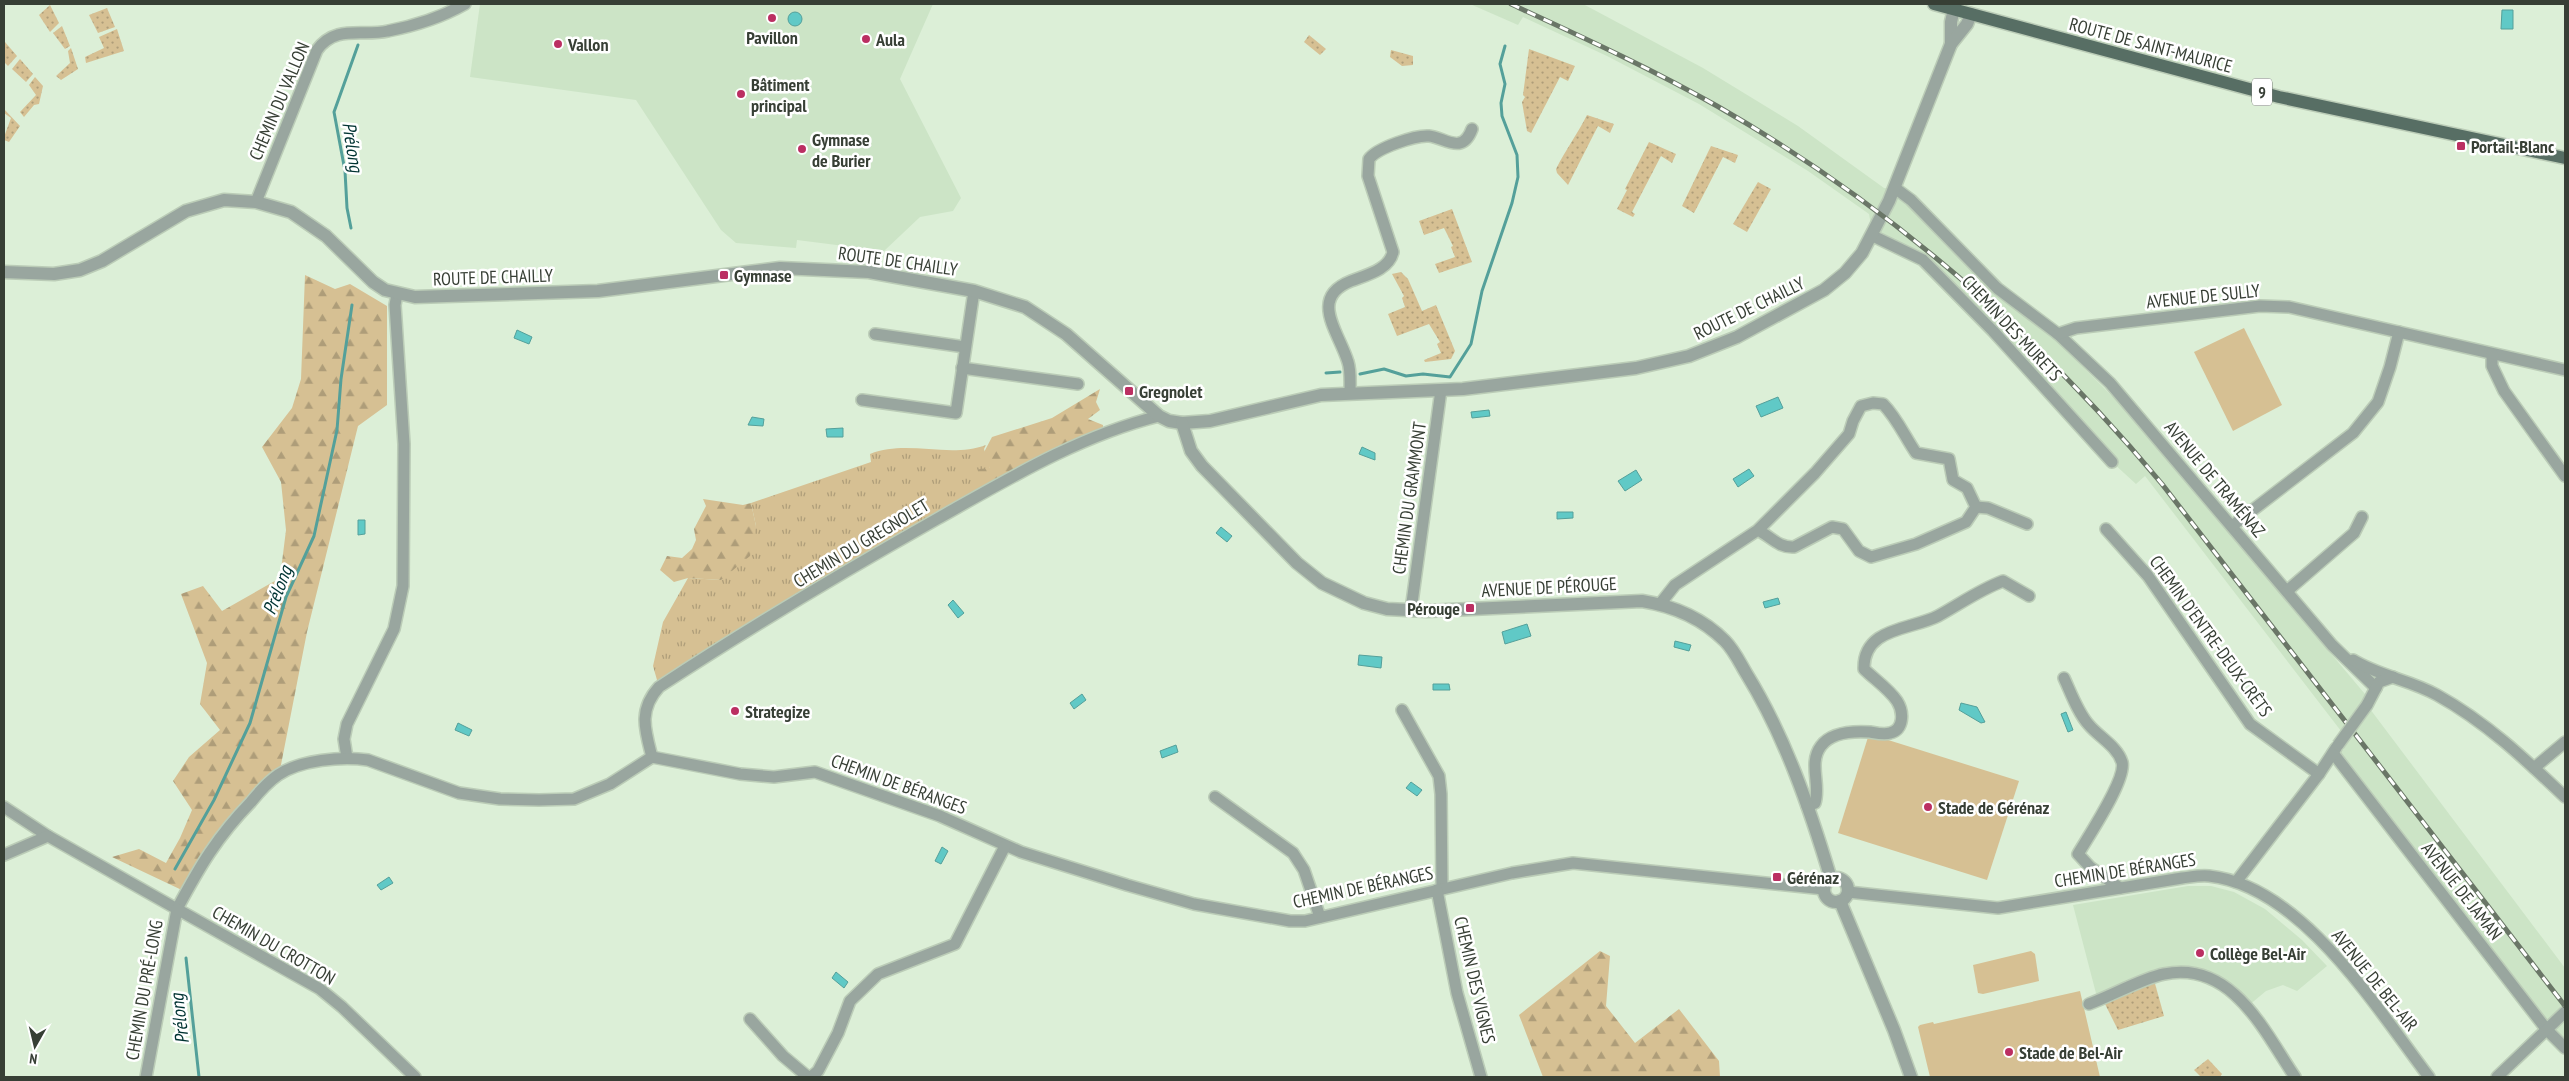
<svg xmlns="http://www.w3.org/2000/svg" width="2569" height="1081" font-family="'PT Sans Narrow',sans-serif">
<defs>
<pattern id="grass-tufts" width="24" height="20" patternUnits="userSpaceOnUse" patternTransform="scale(1.25)"><rect width="24" height="20" fill="#d6c093"/><path d="M3 7l-1-3M5 7V3M7 7l1-3M15 17l-1-3M17 17v-4M19 17l1-3" fill="none" stroke="#ae9d79"/></pattern>
<pattern id="forest-firs" width="22" height="20" patternUnits="userSpaceOnUse" patternTransform="scale(1.25)"><rect width="22" height="20" fill="#d6c093"/><path d="M5 1l3.5 6h-7zM16 11l3.5 6h-7z" fill="#ae9d79"/></pattern>
<pattern id="park-dots" width="8" height="8" patternUnits="userSpaceOnUse" patternTransform="scale(1.25)"><rect width="8" height="8" fill="#d6c093"/><path d="M2 2h.1M6 6h.1" fill="none" stroke="#ae9d79" stroke-width="1.8" stroke-linecap="round"/></pattern>
</defs>
<rect width="100%" height="100%" fill="#dcefd7"/>
<g fill="#cce4c6">
<path d="M480,4h453l-33,75 61,119 -8,13 -33,6 -36,34 -87,-11 -1,8 -60,-5 -15,-13 -85,-130 -166,-23z"/>
<path d="M1470,4h113l120,64 95,58 86,62h11l55,54 131,113 -5,5 49,49 245,291 -3,5 198,263v80l-232,-295 5,-8 3,-14 -196,-255 -9,8 -24,-22 -189,-202 -50,-24 -4,-22 -61,-43 -109,-67 -92,-48 -84,-39 -5,8z"/>
<path d="M2188,886h23l23,6 31,17 37,31 25,26 -30,25 -14,-6 -17,6 -18,15 -25,-21 -59,-11 -66,27 -25,-96z"/>
</g>
<path fill="url(#grass-tufts)" d="M986,445l-2,4 6,19 -9,22 -322,197 -6,-21 10,-44 25,-44 33,2 35,-54 -5,-23 120,-41 -1,-8c38,-15 78,5 116,-9z"/>
<g fill="url(#forest-firs)">
<path d="M305,275l30,14 15,-5 37,22v99l-29,21 -51,206 -28,143 -15,13 -78,104 -74,-35 27,-8 27,14 14,-25 12,-28 -19,-29 16,-24 31,-27 -20,-26 7,-41 -26,-69 22,-8 19,25 58,-33 6,-48 -5,-48 -19,-35 30,-39 9,-29z"/>
<path d="M1100,389l-4,13 4,8 -12,9 15,6v6l-122,59 -3,-8 1,-13 11,-1 -8,-12 10,-19 60,-19z"/>
<path d="M703,499l40,6 8,-2 5,23 -6,30 -29,24 -33,-2 -14,4 -14,-12 7,-14 15,2 10,-9 4,-9 -2,-11 12,-23z"/>
<path d="M1600,951l10,5 -4,50 29,37 44,-34 40,52 1,16h-177l-24,-62z"/>
</g>
<g fill="url(#park-dots)">
<path d="M50,5l9,18 -9,9 -11,-17z"/>
<path d="M107,8l8,19 -17,6 -9,-18z"/>
<path d="M62,26l8,20 -5,3 -12,-16z"/>
<path d="M117,29l7,22 -38,12 -1,-6 19,-9 -5,-11z"/>
<path d="M1309,35l17,14 -6,6 -16,-13z"/>
<path d="M5,42l12,14 -9,10 -4,-4z"/>
<path d="M71,48l7,21 -17,11 -5,-4 14,-13 -2,-12z"/>
<path d="M1529,49l46,17 -7,15 -8,-4 -29,56 -4,-2 -5,-29 3,-5 -2,-2z"/>
<path d="M1391,50l22,6v9l-11,1 -12,-9z"/>
<path d="M20,59l13,15 -7,8 -14,-13z"/>
<path d="M35,77l8,9 -4,18 -5,1 -10,12 -4,-5 16,-17 -7,-10z"/>
<path d="M4,109l16,17 -11,16 -5,-2v-3l7,-19 -7,-5z"/>
<path d="M1587,115l27,9 -4,9 -12,-7 -30,59 -11,-12 -1,-4c10,-20 21,-34 31,-54z"/>
<path d="M1649,142l27,12 -4,9 -11,-7 -29,56 3,2 -2,3 -16,-8 10,-19 -2,-1z"/>
<path d="M1711,146l27,9 -3,8 -12,-6 -29,56 -12,-7z"/>
<path d="M1758,182l13,7 -24,43 -14,-8z"/>
<path d="M1452,209l20,53 -33,11 -4,-9 20,-7 -4,-10 2,-1 -9,-18 -20,7 -5,-14z"/>
<path d="M1401,272l7,7 14,32 14,-6 19,46 -4,8 -26,3 -1,-2 17,-7 -4,-9 3,-2 -11,-18 -32,12 -9,-22 17,-7 -3,-9 2,-2 -12,-22z"/>
<path d="M2154,980l10,36 -46,14 -13,-26z"/>
<path d="M2208,1059l14,15 -2,3h-19l-7,-7z"/>
</g>
<g fill="#d6c093">
<path d="M2244,328l38,77 -49,26 -39,-79z"/>
<path d="M1869,734l150,47 -32,99 -149,-47z"/>
<path d="M2031,951l4,3 4,27 -56,13 -5,-1 -5,-28z"/>
<path d="M2080,991l20,86h-170l-12,-50 2,-2 13,-3 1,2z"/>
</g>
<g fill="#60c9c6" stroke="#54a09a">
<path d="M2502,10h11v19h-12z"/>
<circle cx="795" cy="19" r="7"/>
<path d="M517,330l15,7 -3,7 -15,-6z"/>
<path d="M1778,397l5,11 -22,9 -5,-11z"/>
<path d="M1489,410l1,6 -18,2 -1,-6z"/>
<path d="M752,417l12,2 -1,7 -15,-1z"/>
<path d="M843,428v9h-16l-1,-8z"/>
<path d="M1362,447l13,6v7l-16,-6z"/>
<path d="M1749,469l5,7 -16,11 -5,-8z"/>
<path d="M1636,470l6,10 -17,11 -7,-10z"/>
<path d="M1557,512h16v6l-16,1z"/>
<path d="M358,520h7v14l-7,1z"/>
<path d="M1221,527l11,9 -5,6 -11,-9z"/>
<path d="M1778,598l2,6 -15,4 -2,-6z"/>
<path d="M953,600l11,13 -6,5 -10,-13z"/>
<path d="M1527,624l4,12 -26,8 -3,-12z"/>
<path d="M1675,641l16,4 -2,6 -15,-4z"/>
<path d="M1359,655l23,2 -1,11 -23,-3z"/>
<path d="M1433,684h16l1,6h-17z"/>
<path d="M1082,694l4,6 -12,9 -4,-6z"/>
<path d="M1961,703l16,4 8,15 -4,1 -22,-13z"/>
<path d="M2066,712l7,18 -5,2 -7,-18z"/>
<path d="M458,723l14,7 -3,6 -14,-6z"/>
<path d="M1176,745l2,7 -16,6 -2,-7z"/>
<path d="M1411,782l11,8 -5,6 -11,-8z"/>
<path d="M942,847l6,4 -7,13 -6,-3z"/>
<path d="M389,877l4,6 -12,7 -4,-5z"/>
<path d="M836,972l12,10 -4,6 -12,-10z"/>
</g>
<g fill="none" stroke-linecap="round" stroke-linejoin="round">
<g stroke="#54a09a" stroke-width="3">
<path d="M351,228l-4,-20 -2,-37 -11,-59 24,-67"/>
<path d="M1326,373l14,-1"/>
<path d="M1360,374l24,-5 22,7 17,-2 27,3 21,-33 11,-53 30,-88 6,-26 -1,-22 -15,-39 -1,-13 4,-19 -5,-20 5,-18"/>
<path d="M175,869l39,-69 36,-77 36,-126 28,-61 23,-106 4,-51 11,-74"/>
<path d="M186,958l13,119"/>
</g>
<g stroke="#bbccb7" stroke-width="14">
<g id="minor">
<path d="M1895,188l16,12 86,88 61,46 52,49 222,262 44,43"/>
<path d="M256,202l61,-152c19,-26 45,-13 71,-19 26,-5 54,-14 77,-27"/>
<path d="M1873,236l50,24 70,71 119,131"/>
<path d="M875,334l90,13"/>
<path d="M2058,334l18,-6 184,-22 29,1 276,63"/>
<path d="M2492,354v12l12,25 61,85"/>
<path d="M962,368l116,16"/>
<path d="M1350,393c0,-10 1,-22 -2,-31 -9,-30 -40,-64 3,-81 15,-6 38,-11 42,-29l-25,-76 1,-17c8,-11 46,-24 60,-23 15,1 33,20 43,-7"/>
<path d="M862,400l94,13 18,-122"/>
<path d="M1976,507l12,1 39,16"/>
<path d="M2232,526l121,-93 25,-31 12,-35 9,-35"/>
<path d="M2106,529l42,47 102,148 69,50"/>
<path d="M2287,591l67,-58 8,-16"/>
<path d="M1660,604l15,-19 83,-55 57,-57 34,-39 4,-13 8,-15 12,-3 10,1c14,14 22,33 33,49l33,6 4,21 14,8 9,19 -10,15 -50,22 -45,13 -12,-6 -16,-22 -11,-2 -38,20c-15,1 -23,-10 -36,-17"/>
<path d="M1411,610l30,-220"/>
<path d="M2353,660c26,16 57,20 84,35 49,27 88,64 128,102"/>
<path d="M2064,678c7,15 14,35 25,47 10,12 28,21 33,37 5,17 -34,75 -44,92l12,13 30,21"/>
<path d="M2367,705l12,-23 14,-5"/>
<path d="M1402,710l37,66 2,18 1,95"/>
<path d="M2333,753l214,277 18,18"/>
<path d="M652,757c-7,-27 -14,-47 7,-70 90,-59 184,-115 278,-168 71,-40 142,-83 222,-103"/>
<path d="M347,758l-3,-19 3,-15 47,-95 9,-43 1,-142 -9,-139 2,-11"/>
<path d="M2534,768l31,-26"/>
<path d="M1215,797l78,56 11,17 16,47"/>
<path d="M1807,806l8,-3c6,-18 -7,-40 6,-57 10,-14 33,-15 49,-14 6,1 14,3 20,1 14,-3 14,-21 7,-32 -8,-12 -23,-22 -33,-32 -1,-42 47,-39 74,-53 22,-12 41,-26 65,-35l26,15"/>
<path d="M4,807l44,29 129,73c23,-43 40,-72 74,-107 8,-10 17,-20 27,-27 22,-15 64,-19 90,-15l91,33 41,6 39,1 35,-1 36,-15 42,-27 88,17 34,3 41,-5 125,44 81,36 106,33 67,19 96,17h15l207,-48 61,-10 251,26"/>
<path d="M4,855l44,-19"/>
<path d="M2236,882l83,-108 17,-26"/>
<path d="M1437,890l20,103 24,84"/>
<path d="M1848,892l150,16 184,-30c9,-1 18,-3 27,-2 93,10 168,133 220,201"/>
<path d="M2089,1004c22,-8 54,-26 75,-30 68,-14 100,57 131,103"/>
<path d="M750,1019l33,37 25,21"/>
<path d="M146,1077l31,-168 143,80 22,18 73,70"/>
<path d="M811,1077l7,-6 20,-38 12,-32 28,-27 77,-30 50,-98"/>
<path d="M2497,1077l68,-65"/>
</g>
</g>
<g stroke="#bbccb7" stroke-width="15">
<g id="tertiary">
<path d="M1951,44v-22l3,-13"/>
<path d="M4,272l50,2 26,-4 22,-9 84,-50 38,-11 32,2 35,10 35,24 47,46 12,8 30,7 183,-6 182,-23 89,4 105,19 51,16 41,27 93,82 10,5 13,2 28,-2 111,-26 142,-6 173,-21 53,-12 48,-19 87,-47 21,-17 17,-20 27,-52 62,-157 16,-20 4,-10"/>
<path d="M1182,423l9,28 11,15 95,97 25,20 42,20 23,6 40,2 215,-10c32,5 60,17 83,40 9,9 15,22 21,32 39,63 64,136 85,206"/>
<circle cx="1836" cy="890" r="12"/>
<path d="M1840,901l54,129 17,47"/>
</g>
</g>
<g stroke="#bbccb7" stroke-width="15">
<path id="primary" d="M1934,4l345,93 286,61"/>
</g>
<use href="#minor" stroke="#99a69f" stroke-width="11"/>
<use href="#tertiary" stroke="#99a69f" stroke-width="12"/>
<use href="#primary" stroke="#576e64" stroke-width="12"/>
<g stroke="#6a7667" stroke-width="5">
<path id="rail" d="M1511,4c69,32 139,64 206,102 171,98 319,227 445,378l403,522"/>
</g>
<use href="#rail" stroke="#fff" stroke-width="3" stroke-dasharray="9" stroke-linecap="butt"/>
<g stroke="#bbccb7" stroke-width="14" stroke-linecap="butt">
<path id="minor-bridge" d="M2338,745l29,-40"/>
</g>
<use href="#minor-bridge" stroke="#99a69f" stroke-width="11"/>
</g>
<g fill="#bb2f62" stroke="#fff" stroke-width="2">
<circle cx="772" cy="18" r="5"/>
<circle cx="866" cy="39" r="5"/>
<circle cx="558" cy="44" r="5"/>
<circle cx="741" cy="94" r="5"/>
<rect x="2456" y="141" width="10" height="10" rx="2.5"/>
<circle cx="802" cy="149" r="5"/>
<rect x="719" y="270" width="10" height="10" rx="2.5"/>
<rect x="1124" y="386" width="10" height="10" rx="2.5"/>
<rect x="1465" y="603" width="10" height="10" rx="2.5"/>
<circle cx="735" cy="711" r="5"/>
<circle cx="1928" cy="807" r="5"/>
<rect x="1772" y="872" width="10" height="10" rx="2.5"/>
<circle cx="2200" cy="953" r="5"/>
<circle cx="2009" cy="1052" r="5"/>
</g>
<g text-anchor="middle" dominant-baseline="central" stroke-width="5" stroke-linejoin="round" paint-order="stroke">
<rect fill="#fff" stroke="#737972" stroke-width="1" x="2252" y="78.5" width="20" height="27" rx="4"/>
<g font-size="16" font-weight="bold" fill="#373f35">
<text x="2262" y="92">9</text>
</g>
<g font-size="18" font-weight="bold" fill="#373f35" stroke="#fff" text-anchor="start">
<text x="772" y="37" text-anchor="middle">Pavillon</text>
<text x="876" y="39">Aula</text>
<text x="568" y="44">Vallon</text>
<text x="751" y="84">Bâtiment<tspan x="751" dy="21">principal</tspan></text>
<text x="812" y="139">Gymnase<tspan x="812" dy="21">de Burier</tspan></text>
<text x="2471" y="146">Portail-Blanc</text>
<text x="734" y="275">Gymnase</text>
<text x="1139" y="391">Gregnolet</text>
<text x="1460" y="608" text-anchor="end">Pérouge</text>
<text x="745" y="711">Strategize</text>
<text x="1938" y="807">Stade de Gérénaz</text>
<text x="1787" y="877">Gérénaz</text>
<text x="2210" y="953">Collège Bel-Air</text>
<text x="2019" y="1052">Stade de Bel-Air</text>
</g>
<g font-size="18" fill="#373f35" stroke="#fff">
<text transform="translate(2151 45) rotate(15)">ROUTE DE SAINT-MAURICE</text>
<text transform="translate(279 101) rotate(-67)">CHEMIN DU VALLON</text>
<text transform="translate(898 261) rotate(8)">ROUTE DE CHAILLY</text>
<text transform="translate(493 277) rotate(-2)">ROUTE DE CHAILLY</text>
<text transform="translate(2203 296) rotate(-6)">AVENUE DE SULLY</text>
<text transform="translate(1749 308) rotate(-26)">ROUTE DE CHAILLY</text>
<text transform="translate(2012 328) rotate(47)">CHEMIN DES MURETS</text>
<text transform="translate(2215 479) rotate(50)">AVENUE DE TRAMÉNAZ</text>
<text transform="translate(1409 498) rotate(-82)">CHEMIN DU GRAMMONT</text>
<text transform="translate(861 543) rotate(-31)">CHEMIN DU GREGNOLET</text>
<text transform="translate(1549 587) rotate(-3)">AVENUE DE PÉROUGE</text>
<text transform="translate(2211 636) rotate(54)">CHEMIN D'ENTRE-DEUX-CRÊTS</text>
<text transform="translate(899 784) rotate(20)">CHEMIN DE BÉRANGES</text>
<text transform="translate(2125 870) rotate(-9)">CHEMIN DE BÉRANGES</text>
<text transform="translate(1363 887) rotate(-12)">CHEMIN DE BÉRANGES</text>
<text transform="translate(2462 891) rotate(52)">AVENUE DE JAMAN</text>
<text transform="translate(274 945) rotate(30)">CHEMIN DU CROTTON</text>
<text transform="translate(1475 980) rotate(77)">CHEMIN DES VIGNES</text>
<text transform="translate(2375 980) rotate(51)">AVENUE DE BEL-AIR</text>
<text transform="translate(144 990) rotate(-80)">CHEMIN DU PRÉ-LONG</text>
</g>
<g font-size="19" font-style="italic" fill="#003332" stroke="#fff">
<text transform="translate(353 147) rotate(81)">Prélong</text>
<text transform="translate(277 590) rotate(-69)">Prélong</text>
<text transform="translate(179 1019) rotate(-97)">Prélong</text>
</g>
</g>
<rect width="2569" height="1081" fill="none" stroke="#373f35" stroke-width="10"/>
<g transform="translate(35 1046) rotate(188)" stroke="#ffffff" stroke-width="4" paint-order="stroke">
<path d="M0-4L9 19L0 12L-9 19Z" fill="#373f35"/>
<text y="-8" font-size="14" font-weight="bold" text-anchor="middle" fill="#373f35">N</text>
</g>
</svg>
